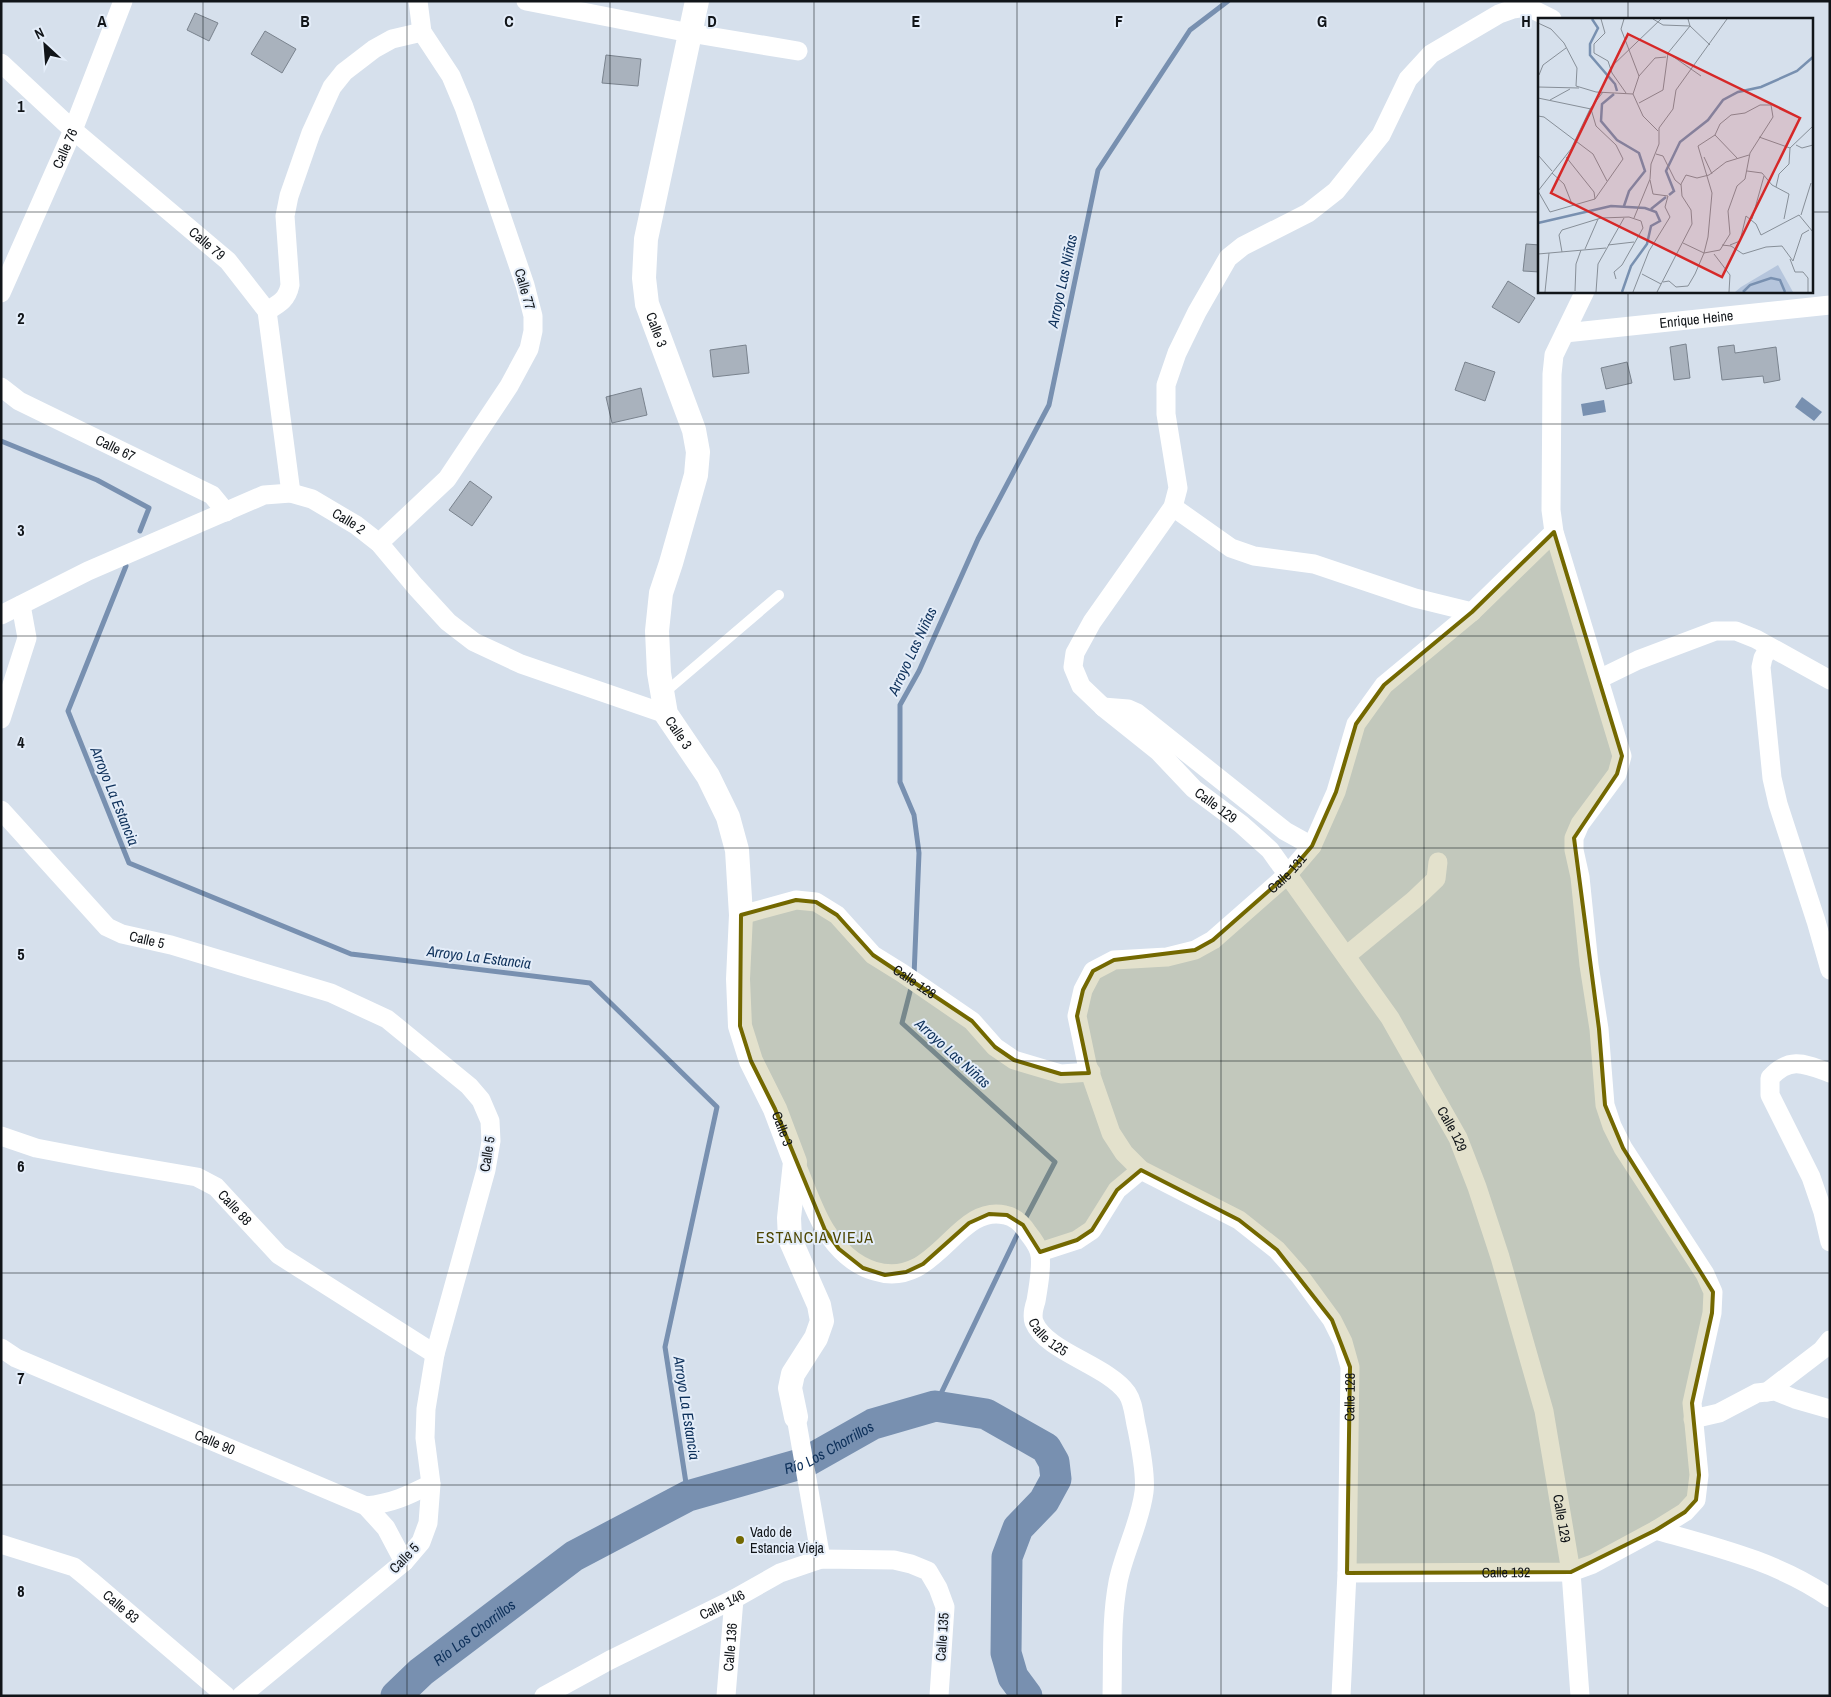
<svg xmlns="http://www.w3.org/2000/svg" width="1831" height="1697" font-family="'Archivo Narrow',sans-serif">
<rect width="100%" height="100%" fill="#d6e0ec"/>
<g fill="#7890b0">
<path d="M1802,397l20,15 -8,9 -19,-14z"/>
<path d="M1604,400l2,12 -23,4 -2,-12z"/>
</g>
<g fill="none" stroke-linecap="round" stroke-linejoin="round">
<g stroke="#7890b0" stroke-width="5">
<path d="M1,441l96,39 52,28 -9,23"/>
<path d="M126,566l-58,145 61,152 222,91 239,29 127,124 -52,240 23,149"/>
<path d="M914,976l5,-123 -5,-38 -14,-33v-77l19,-34 59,-132 71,-134 49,-235 92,-140 38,-29"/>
<path d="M912,984l-10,39 153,139 -31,59"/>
<path d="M935,1406l85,-177"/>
</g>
<path stroke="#7890b0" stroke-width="31" id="s1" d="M396,1696l25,-24 153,-116 114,-60 116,-33 69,-39 62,-18 51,8 60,34 8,14 2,17 -12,22 -26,27 -11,29 -1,96 7,24 14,19"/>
</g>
<g fill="#a9b2bd" stroke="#7a838e">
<path d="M195,13l23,10 -9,18 -22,-11z"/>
<path d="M265,31l31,18 -14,24 -31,-19z"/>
<path d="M606,55l35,4 -3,27 -36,-3z"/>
<path d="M1526,244l14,1v27l-17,-1z"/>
<path d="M1508,281l27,17 -16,25 -27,-16z"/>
<path d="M1686,344l4,34 -16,2 -4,-33z"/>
<path d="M746,345l3,28 -36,4 -3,-27z"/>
<path d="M1734,345l1,8 41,-6 4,33 -16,3 -1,-7 -41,4 -4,-33z"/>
<path d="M1465,362l30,10 -10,29 -30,-11z"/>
<path d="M1627,362l5,21 -26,6 -5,-21z"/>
<path d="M641,388l6,27 -35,8 -6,-26z"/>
<path d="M470,481l22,16 -20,29 -23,-16z"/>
</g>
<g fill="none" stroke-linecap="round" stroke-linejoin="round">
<path stroke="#fff" stroke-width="10" d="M663,694l116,-99"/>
<g stroke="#fff" stroke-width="19">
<path d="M526,1l164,32 108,18"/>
<path id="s2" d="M1552,19l-24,-12 -15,2 -14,5 -68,40 -23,25 -27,56 -45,56 -28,22 -65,33 -15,12 -31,54 -20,41 -11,32v29l12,74 -5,19 -81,115 -17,31 -2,14 8,19 22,21 55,44 36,38 47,35 29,26 120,168 68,120 19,49 23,70 44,154 27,161 9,124"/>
<path id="s3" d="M1,63l72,67 155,131 39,50 24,182"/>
<path id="s4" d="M1,293l72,-163 50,-129"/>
<path d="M267,311c12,-7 20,-11 23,-26l-5,-69 4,-20 22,-63 21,-46 12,-15 30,-23 18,-10 30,-7"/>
<path id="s5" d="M1565,333l265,-28"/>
<path id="s6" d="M1,387l18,14 193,94 14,17"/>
<path d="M1173,507l58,41 23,8 60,8 101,34 57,14"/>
<path d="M379,543l68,-64 62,-93 20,-37 4,-18v-15l-8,-31 -61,-178 -13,-31 -29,-44 -4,-31"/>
<path id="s7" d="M1,615l87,-44 176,-76 27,-2 21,6 44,26 23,18 36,43 33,36 26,20 47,22 145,50"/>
<path d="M1769,647l-6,11 -2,9 11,111 6,26 38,117 14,49"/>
<path d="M1599,679l39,-19 77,-29h21l20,8 74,41"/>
<path d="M1103,707l25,2 9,4 148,118 27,15"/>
<path d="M1,719l26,-81 -6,-33"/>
<path id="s8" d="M1,810l106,117 15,7 49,11 160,48 56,26 82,67 12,14 9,21 1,20 -5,29 -51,184 -9,55 -1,29 6,46 -3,39 -7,19 -17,20 -163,134"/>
<path id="s9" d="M741,915l55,-15 20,2 21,13 36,40 29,18 70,48 23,26 19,13 47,14 30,-2"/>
<path d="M1346,956l68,-56 22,-21 2,-17"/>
<path d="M1830,1073c-25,-9 -40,-17 -60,5v17l41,82 12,35 7,30"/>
<path id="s10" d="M1,1136l35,12 73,14 88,15 19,10 63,68 156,99"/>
<path id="s11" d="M795,1162c9,20 19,51 31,69 11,18 28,34 48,40 62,20 82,-68 131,-56 10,2 18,10 23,18 4,5 9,12 11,18 4,11 -1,38 -3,50 -2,6 -4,15 -2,21 12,30 73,43 93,71 7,10 7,25 10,36 3,15 9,49 7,63 -4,31 -20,60 -26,90 -7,37 -5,76 -6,114"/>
<path d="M1040,1252l37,-12 15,-10 25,-40 24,-20"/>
<path id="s12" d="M1,1348l15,10 350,148 20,22 18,34"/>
<path d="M1767,1392l55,-42 8,-10"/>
<path d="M796,1417l25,142"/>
<path d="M1693,1419l26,-6 38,-20 18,-2 20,8 35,10"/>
<path d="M366,1506c27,-3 41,-10 65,-22"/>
<path d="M1656,1530c60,17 123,32 174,68"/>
<path id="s13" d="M1,1544l73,23 16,13 136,116"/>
<path id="s14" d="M1347,1573l224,-1 22,-8 63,-34 29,-18 11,-12 3,-25 -7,-72 20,-90 1,-21 -8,-18 -82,-126 -11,-22 -7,-21 -6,-76 -10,-64 -9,-88 -6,-27v-12l6,-14 37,-50 5,-18 -68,-224 -3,-22 1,-136 2,-19 31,-64"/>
<path id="s15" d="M544,1696l66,-36 124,-61 46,-26 41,-14 73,1 17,4 17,7 10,17 7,19 -6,89"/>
<path id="s16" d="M726,1696l8,-97"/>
<path id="s17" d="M1341,1696l6,-123 3,-206 -7,-25 -11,-22 -33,-45 -22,-25 -38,-30 -98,-50 -17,-17 -13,-20 -24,-69 -10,-48 6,-26 10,-19 21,-11 53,-3 28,-7 18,-10 75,-66 24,-28 24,-54 20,-68 28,-39 88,-73 82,-80"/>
</g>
<path stroke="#fff" stroke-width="24" id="s18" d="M697,1l-51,238 -2,39 3,26 47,126 4,22 -2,23 -25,88 -10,30 -4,38 2,42 7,41 42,62 20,41 9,33 4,65 -3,64 2,47 11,35 24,48 20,53 -6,56 1,21 29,66 3,16 -6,17 -23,36 -3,14 6,29"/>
</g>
<path fill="#736800" fill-opacity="0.2" stroke="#736800" stroke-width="4" stroke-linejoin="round" d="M1554,532l68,224 -5,18 -43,64 25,191 6,76 18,43 90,144 -1,21 -20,90 7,72 -3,25 -11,12 -29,18 -85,42 -224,1 3,-206 -18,-47 -55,-70 -38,-30 -98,-50 -24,20 -25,40 -15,10 -37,12 -17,-27 -16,-10 -18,-1 -20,9 -46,41 -17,8 -21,3 -22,-7 -24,-19 -14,-19 -50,-121 -24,-48 -11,-35 1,-111 55,-15 20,2 21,13 36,40 99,66 23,26 19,13 47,14 28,-1 -12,-57 6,-26 10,-19 21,-11 81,-10 18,-10 75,-66 24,-28 24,-54 20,-68 28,-39 88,-73z"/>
<path fill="none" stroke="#111519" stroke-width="1" stroke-opacity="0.55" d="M203,1v1695M407,1v1695M610,1v1695M814,1v1695M1017,1v1695M1221,1v1695M1424,1v1695M1628,1v18M1,212h1539M1812,212h18M1628,291v1405M1,424h1829M1,636h1829M1,848h1829M1,1061h1829M1,1273h1829M1,1485h1829"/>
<circle fill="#736800" stroke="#e4edf9" stroke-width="2" cx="740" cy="1540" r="5"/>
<g text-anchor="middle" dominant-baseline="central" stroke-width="4" stroke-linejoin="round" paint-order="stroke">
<g font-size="14" fill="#111519" stroke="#e4edf9">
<text stroke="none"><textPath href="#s4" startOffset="158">Calle 76</textPath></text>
<text stroke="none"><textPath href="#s3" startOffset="274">Calle 79</textPath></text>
<text transform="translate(525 289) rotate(74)">Calle 77</text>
<text stroke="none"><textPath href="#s5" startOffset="132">Enrique Heine</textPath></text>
<text stroke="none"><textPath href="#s18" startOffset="336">Calle 3</textPath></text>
<text stroke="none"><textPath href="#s6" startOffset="130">Calle 67</textPath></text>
<text stroke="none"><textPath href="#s7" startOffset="381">Calle 2</textPath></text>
<text stroke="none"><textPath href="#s18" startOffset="756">Calle 3</textPath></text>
<text stroke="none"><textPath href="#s2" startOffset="1088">Calle 129</textPath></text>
<text stroke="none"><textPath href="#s17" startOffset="1071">Calle 131</textPath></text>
<text stroke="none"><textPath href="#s8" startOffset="200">Calle 5</textPath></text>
<text stroke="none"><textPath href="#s9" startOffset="205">Calle 128</textPath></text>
<text stroke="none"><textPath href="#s18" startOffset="1176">Calle 3</textPath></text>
<text stroke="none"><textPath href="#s2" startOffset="1492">Calle 129</textPath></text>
<text transform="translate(487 1154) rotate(-81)">Calle 5</text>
<text stroke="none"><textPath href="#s10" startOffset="250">Calle 88</textPath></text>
<text stroke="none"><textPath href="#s11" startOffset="434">Calle 125</textPath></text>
<text stroke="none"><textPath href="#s17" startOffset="299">Calle 128</textPath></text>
<text stroke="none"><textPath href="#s12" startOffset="234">Calle 90</textPath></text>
<text stroke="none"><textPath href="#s2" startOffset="1898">Calle 129</textPath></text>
<text transform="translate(404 1558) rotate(-46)">Calle 5</text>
<text stroke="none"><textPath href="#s14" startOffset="159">Calle 132</textPath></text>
<text stroke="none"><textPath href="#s15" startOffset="200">Calle 146</textPath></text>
<text stroke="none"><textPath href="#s13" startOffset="138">Calle 83</textPath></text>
<text transform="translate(942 1637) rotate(-86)">Calle 135</text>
<text stroke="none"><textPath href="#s16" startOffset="49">Calle 136</textPath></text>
</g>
<g font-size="14" fill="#111519" stroke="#e4edf9" text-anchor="start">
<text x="750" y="1532">Vado de<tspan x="750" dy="16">Estancia Vieja</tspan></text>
</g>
<g font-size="15" font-style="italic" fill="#0d305a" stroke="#e4edf9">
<text transform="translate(1062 281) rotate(-78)">Arroyo Las Niñas</text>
<text transform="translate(912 651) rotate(-65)">Arroyo Las Niñas</text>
<text transform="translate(115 796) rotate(68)">Arroyo La Estancia</text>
<text transform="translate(479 957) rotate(7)">Arroyo La Estancia</text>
<text transform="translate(953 1053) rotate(42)">Arroyo Las Niñas</text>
<text transform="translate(687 1408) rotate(81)">Arroyo La Estancia</text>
<text stroke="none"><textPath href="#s1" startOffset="505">Río Los Chorrillos</textPath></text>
<text stroke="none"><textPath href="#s1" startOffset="101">Río Los Chorrillos</textPath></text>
</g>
<g font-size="16" letter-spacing="1" fill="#4d4603" stroke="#e4edf9">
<text x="815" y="1237">ESTANCIA VIEJA</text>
</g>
</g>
<g transform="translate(1538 18)">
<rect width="275" height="275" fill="#d6e0ec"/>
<path d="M240,247l15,27h-58l6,-5z" fill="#b5c5dc"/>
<path fill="none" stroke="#7890b0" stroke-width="2.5" d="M54,1l6,9 -8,16v11l25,29 2,7M76,76l-12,10 -1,17 16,19 22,13 6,18 -16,20 -5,15M131,177l5,-4 -8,-20 14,-29 28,-22 15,-20 15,-8 23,-5 36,-16 16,-14M113,191l15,-12M0,205l73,-17 34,2 11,4 4,9 -9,5 -4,18 -16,22 -9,26M205,274l7,-7 21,-7 9,2 5,12"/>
<path fill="none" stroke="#878f98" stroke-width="1" d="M63,1l4,14 -11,11v9l14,8 4,12 14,20M86,1l-3,10 18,47 -6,18M115,1l10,6 27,1 20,19M0,5l13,6 13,14 13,25 -1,18 20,6 37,2 10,22 15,15M130,35l33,23M72,50l51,-49M1,57l4,-10 23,-17M101,58l16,-18 11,-1M0,69l41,1M0,80l53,11 5,17 20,19 7,14 -28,40 -45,13 -12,-21M12,82l20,-11M101,85l24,-13 5,-37 22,-27 -2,-7M0,98l6,1 49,37 14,27M177,117l23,24M221,119l31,11 23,-22M258,127l6,3 11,-3M118,136l7,2 12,24 6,5M0,137l14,16M28,139l28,35 1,7M166,139l8,17M209,153l15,2 10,12 17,9 -5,25M14,155l12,11 8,20M238,169l3,-13 10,-10 1,-16M0,173l33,-42 19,-40 13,-17M144,178l-1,-12 5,-9 11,3 12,-3 17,-13 23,-7M263,197l10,-32M96,200l16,-39 1,-15 8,-20v-16l14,-19 3,-19 51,-71M214,201l12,-43M70,227l26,-3M184,227l9,1 12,8 23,-7 16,-1 11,15 9,-27 7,-4M192,227l10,-4 6,-25 10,8 5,11 38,-20 14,17M47,231l13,-30M24,234l-3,-17 3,-5 39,-12 28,-1 12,4 2,7 -21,37 -8,7 2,7M0,236l68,-6M176,236l16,21 -1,17M252,241l5,13h8l5,6v14M104,256l19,10M125,264l6,-1 7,6 12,-1 7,-12 9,-21 4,-16 4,-44 -14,-47 17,-11 5,-11 11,-9 14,-2 15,-8h11l2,12 -23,36 -5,26 -8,7 -9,25 2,23 -10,16 -16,3 -21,-10M37,273l1,-27 5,-14M7,274l4,-39M58,274l2,-28 26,-46M95,274l16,-41 21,-34 -5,-10 3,-11 -15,-2 -3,-14M119,274l35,-68 -1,-14 -9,-14"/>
<path fill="#d62828" fill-opacity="0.15" stroke="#d62828" stroke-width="2.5" d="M90,16l172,84 -78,159 -171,-84z"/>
<rect width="275" height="275" fill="none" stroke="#111519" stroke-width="2.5"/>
</g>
<g font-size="16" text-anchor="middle" font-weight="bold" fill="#111519" stroke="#e4edf9" stroke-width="4" stroke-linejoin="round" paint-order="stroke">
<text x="102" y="27">A</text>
<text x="305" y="27">B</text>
<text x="509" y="27">C</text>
<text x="712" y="27">D</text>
<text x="916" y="27">E</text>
<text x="1119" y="27">F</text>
<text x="1322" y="27">G</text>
<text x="1526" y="27">H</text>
<text x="21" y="112">1</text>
<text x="21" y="324">2</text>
<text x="21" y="536">3</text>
<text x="21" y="748">4</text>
<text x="21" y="960">5</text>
<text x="21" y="1172">6</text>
<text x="21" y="1384">7</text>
<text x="21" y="1597">8</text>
</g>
<rect width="1831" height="1697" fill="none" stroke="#111519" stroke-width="5"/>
<g transform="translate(45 45) rotate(334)" stroke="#e4edf9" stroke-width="4" paint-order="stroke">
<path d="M0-4L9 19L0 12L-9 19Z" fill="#111519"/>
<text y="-8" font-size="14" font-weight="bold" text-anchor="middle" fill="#111519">N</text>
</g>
</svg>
